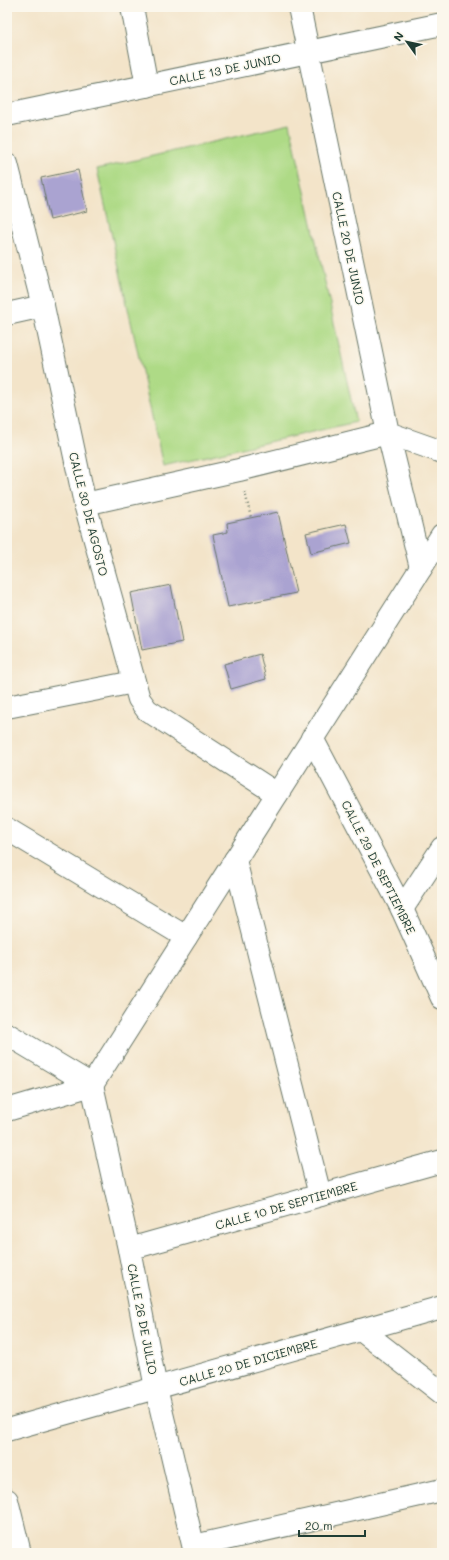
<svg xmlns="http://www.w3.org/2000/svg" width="449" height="1560" font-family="Mali,sans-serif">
<rect width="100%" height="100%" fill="#fbf7ec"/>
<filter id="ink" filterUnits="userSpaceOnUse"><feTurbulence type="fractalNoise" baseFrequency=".025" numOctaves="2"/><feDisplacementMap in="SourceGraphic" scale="8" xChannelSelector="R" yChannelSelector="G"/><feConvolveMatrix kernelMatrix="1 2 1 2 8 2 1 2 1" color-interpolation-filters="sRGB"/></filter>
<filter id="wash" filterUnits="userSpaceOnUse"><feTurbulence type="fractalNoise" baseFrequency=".012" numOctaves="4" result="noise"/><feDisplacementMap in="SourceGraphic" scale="16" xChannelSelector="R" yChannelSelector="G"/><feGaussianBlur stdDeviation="0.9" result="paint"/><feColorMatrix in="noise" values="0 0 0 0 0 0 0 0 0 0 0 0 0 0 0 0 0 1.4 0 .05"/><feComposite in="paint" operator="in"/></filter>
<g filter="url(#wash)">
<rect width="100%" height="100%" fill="#f3e4c9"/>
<path fill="#aeda86" stroke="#668c5d" d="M290,124l66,298 -193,44 -66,-297z"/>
<g id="blocks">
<g fill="#aaa3d1">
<path d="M78,170l9,41 -37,9 -9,-42z"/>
<path d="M278,512l18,81 -68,14 -15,-72 15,-3 -1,-9z"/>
<path d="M346,524l5,19 -40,10 -5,-20z"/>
<path d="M171,585l11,57 -40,8 -11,-57z"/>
<path d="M260,654l6,25 -35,10 -7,-25z"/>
</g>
</g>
</g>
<g filter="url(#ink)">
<use href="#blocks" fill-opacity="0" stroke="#697768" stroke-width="1"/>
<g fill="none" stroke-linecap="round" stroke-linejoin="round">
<g stroke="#697768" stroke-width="24">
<g id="minor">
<path d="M132,7l15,79"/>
<path d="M299,7l89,426 54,19"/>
<path d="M7,115l435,-91"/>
<path d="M7,164l36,142 42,198 54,195 8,11 130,84"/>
<path d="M7,314l36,-8"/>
<path d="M85,504l154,-34 149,-37 33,135"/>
<path d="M7,707l127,-25"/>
<path d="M312,738l90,171 40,89"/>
<path d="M7,829l179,108"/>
<path d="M235,860l85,335"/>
<path d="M402,909l40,-61"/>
<path d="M7,1034l85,51"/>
<path d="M92,1085l350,-550"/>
<path d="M92,1085l37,164 27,139 39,165"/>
<path d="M7,1110l85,-25"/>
<path d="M129,1249l313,-88"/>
<path d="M361,1330l81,63"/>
<path d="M7,1430l435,-123"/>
<path d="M7,1500l13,53"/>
<path d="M194,1546l248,-56"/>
</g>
</g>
<path stroke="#697768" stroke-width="2.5" stroke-dasharray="1 3" stroke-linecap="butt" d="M245,492l6,26"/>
<use href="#minor" stroke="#fff" stroke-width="22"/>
</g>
</g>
<g text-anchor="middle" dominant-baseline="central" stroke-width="3" stroke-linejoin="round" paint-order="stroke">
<g font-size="12" fill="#1f3d34" stroke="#fbf7ec">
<text transform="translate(225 69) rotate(-12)">CALLE 13 DE JUNIO</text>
<text transform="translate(349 248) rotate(78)">CALLE 20 DE JUNIO</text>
<text transform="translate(89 514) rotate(76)">CALLE 30 DE AGOSTO</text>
<text transform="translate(379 867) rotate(63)">CALLE 29 DE SEPTIEMBRE</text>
<text transform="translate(286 1205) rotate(-16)">CALLE 10 DE SEPTIEMBRE</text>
<text transform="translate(143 1319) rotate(79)">CALLE 26 DE JULIO</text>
<text transform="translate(248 1362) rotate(-16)">CALLE 20 DE DICIEMBRE</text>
</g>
</g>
<rect width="449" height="1560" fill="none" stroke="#fbf7ec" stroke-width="24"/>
<g transform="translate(407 42) rotate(303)" stroke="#fbf7ec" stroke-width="3" paint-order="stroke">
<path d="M0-3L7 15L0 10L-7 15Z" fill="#1f3d34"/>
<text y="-6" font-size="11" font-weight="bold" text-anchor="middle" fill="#1f3d34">N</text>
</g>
<path d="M299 1530v6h66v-6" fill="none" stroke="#1f3d34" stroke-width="2"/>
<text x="305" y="1530" font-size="12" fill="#1f3d34" stroke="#fbf7ec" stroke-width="3" paint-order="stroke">20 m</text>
</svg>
